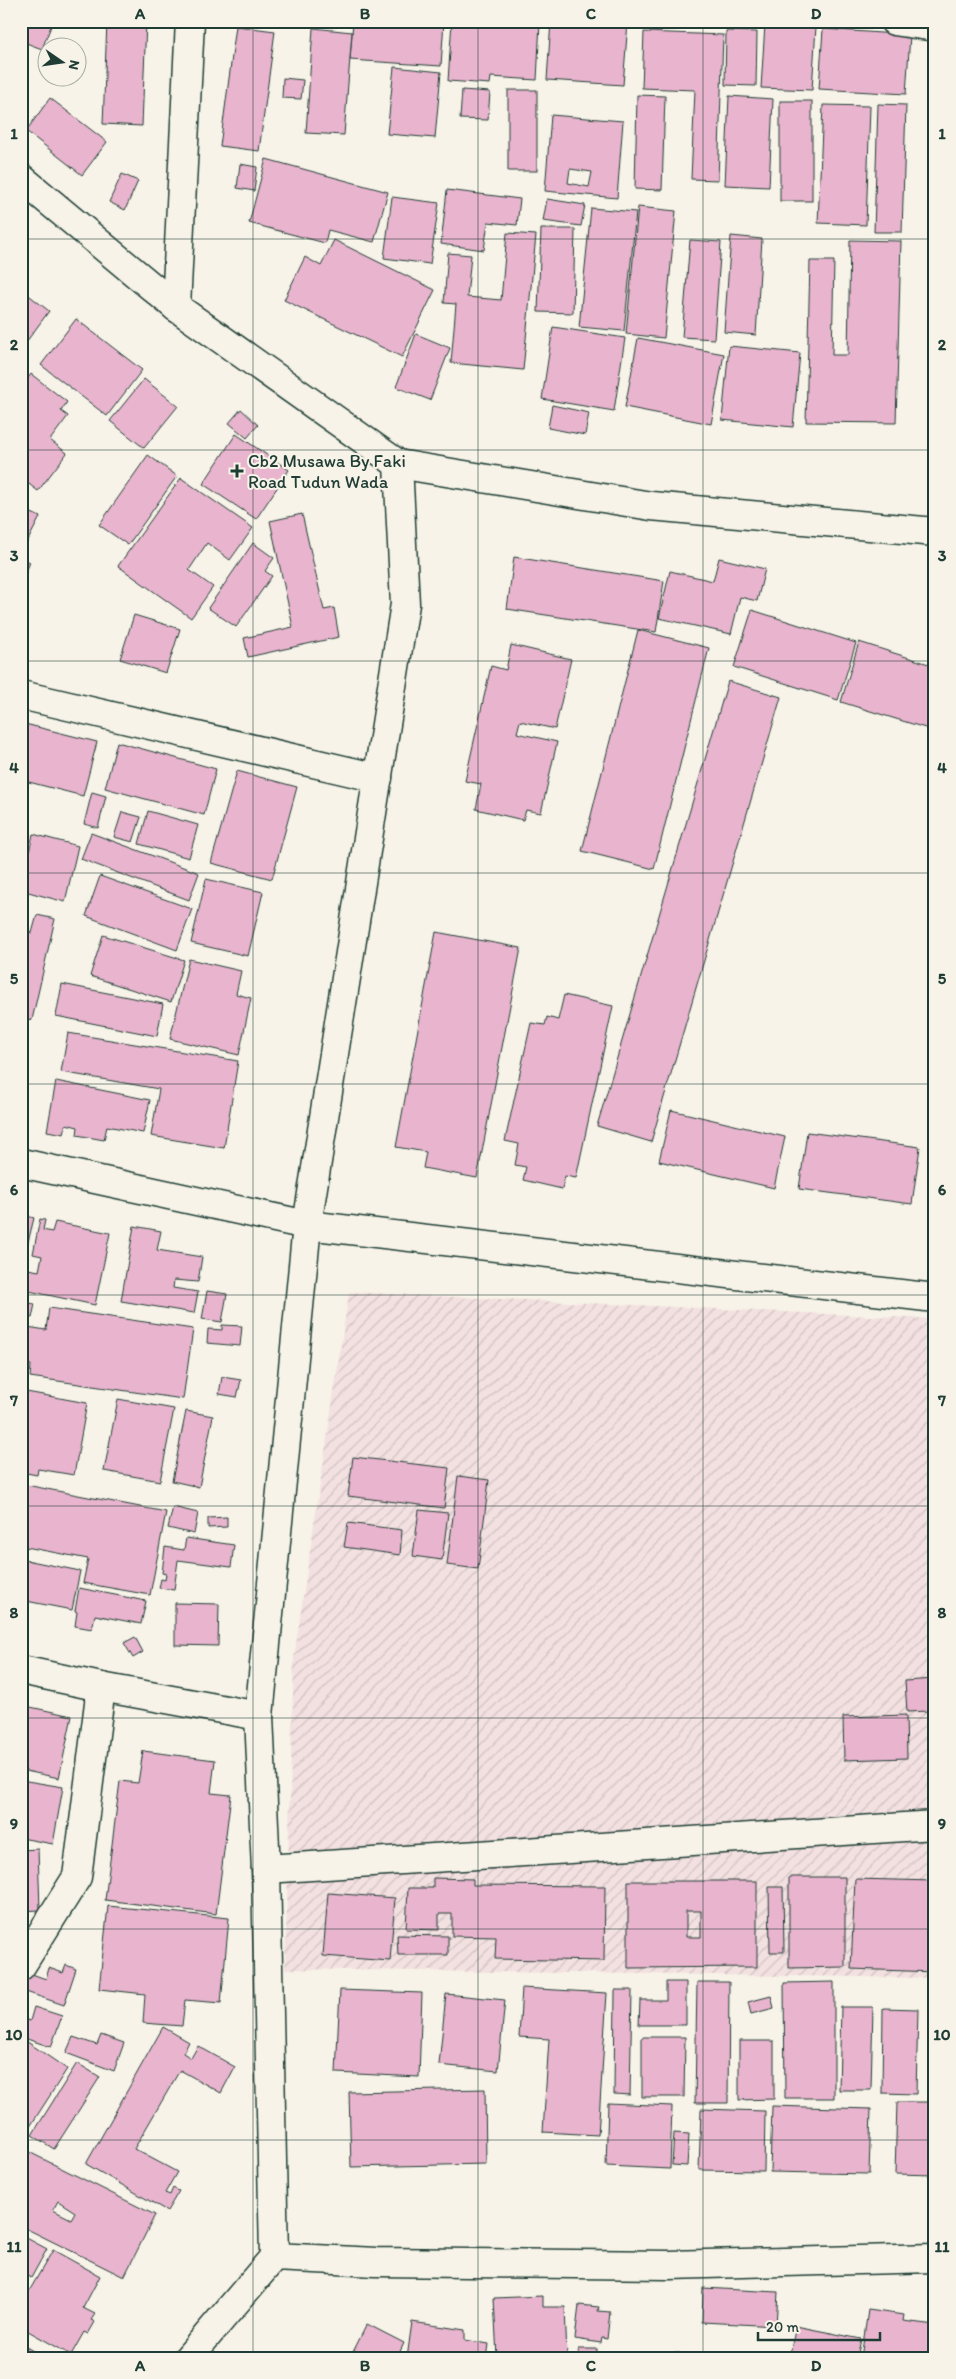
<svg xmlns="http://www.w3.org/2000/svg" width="956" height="2379" font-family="Itim,sans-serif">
<defs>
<pattern id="industrial-furrows" width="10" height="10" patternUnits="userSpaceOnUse" patternTransform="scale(1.25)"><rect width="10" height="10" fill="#f3e0e0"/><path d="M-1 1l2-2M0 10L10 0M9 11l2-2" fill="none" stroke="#d0c1c1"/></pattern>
</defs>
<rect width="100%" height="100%" fill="#f7f3e8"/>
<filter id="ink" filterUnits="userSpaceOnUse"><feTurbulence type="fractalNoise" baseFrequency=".02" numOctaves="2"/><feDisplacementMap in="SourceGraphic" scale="10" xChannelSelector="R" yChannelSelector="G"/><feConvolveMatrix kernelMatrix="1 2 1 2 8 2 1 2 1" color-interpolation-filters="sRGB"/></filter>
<g filter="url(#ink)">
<path fill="url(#industrial-furrows)" d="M349,1292l586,27v659l-650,-9 9,-311z"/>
<g fill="#e9b4ce" stroke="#1f3d34" fill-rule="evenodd">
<path d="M21,21h32l-11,28 -21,-8z"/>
<path d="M107,21h39l-4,105 -39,-2z"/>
<path d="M353,21h91l-3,45 -91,-6z"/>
<path d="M452,21l88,1 -3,58 -46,-3 -1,7 -42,-3z"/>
<path d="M551,21l77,1 -5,63 -76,-5z"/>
<path d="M765,24l51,2 -4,64 -51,-2z"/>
<path d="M236,26l39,5 -16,120 -39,-5z"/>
<path d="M313,28l39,4 -8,103 -38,-2z"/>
<path d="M823,29l87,6 -4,59 -87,-5z"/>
<path d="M726,31l31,1 -1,54 -31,-1z"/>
<path d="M644,32l79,3 -5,145 -27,-1 4,-89 -53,-2z"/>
<path d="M394,67l47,5 -6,66 -48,-4z"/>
<path d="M283,78l20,2 -2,19 -19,-1z"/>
<path d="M462,90l28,2 -2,28 -28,-1z"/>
<rect x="508" y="90" width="29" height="81"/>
<path d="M637,95l28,1 -3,94 -27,-1z"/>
<path d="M729,96l44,3 -4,88 -44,-2z"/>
<path d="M50,98l57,44 -25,33 -56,-44z"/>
<rect x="780" y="101" width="32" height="100"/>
<path d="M878,104l28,1 -4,127h-28z"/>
<path d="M823,105l47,1 -4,119 -48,-2z"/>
<path d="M551,115l72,6 -6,77 -72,-7zM570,169l22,3 -3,15 -21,-4z"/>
<path d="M266,159l122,33 -14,50 -46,-12 -3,13 -76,-20z"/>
<path d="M240,164l17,3 -3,24 -17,-3z"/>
<path d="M122,174l16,7 -13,29 -16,-8z"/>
<path d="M447,190l73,9 -3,26 -29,-3 -4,28 -43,-6z"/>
<path d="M392,197l47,6 -9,61 -46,-6z"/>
<path d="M547,199l38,6 -4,21 -38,-5z"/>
<path d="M638,207l38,4 -12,127 -38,-4z"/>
<path d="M591,208l45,4 -12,119 -45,-4z"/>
<path d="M541,229h34l-2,84 -35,-1z"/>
<path d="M507,233l29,2 -13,135 -72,-7 5,-59 -12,-1 4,-50 23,2 -4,42 34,3z"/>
<path d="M731,236l31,3 -6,96 -32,-3z"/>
<path d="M334,240l101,50 -33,67 -118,-57 21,-43 16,9z"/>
<path d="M690,240l31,2 -7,97 -32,-2z"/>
<path d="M850,240l51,1 -5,182 -90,-1 4,-161h24l-2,94h16z"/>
<path d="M21,289l28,22 -28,38z"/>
<path d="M76,319l66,51 -35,46 -66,-51z"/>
<path d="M553,327l72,11 -11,73 -72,-12z"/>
<path d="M416,334l34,14 -20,52 -34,-13z"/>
<path d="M638,338l86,16 -13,70 -86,-17z"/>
<path d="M729,346l71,7 -7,74 -71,-7z"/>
<path d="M31,374l36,28 -6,9 7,5 -18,24 17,13 -29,38 -17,-13v-90z"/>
<path d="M144,379l34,27 -34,42 -34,-27z"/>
<path d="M552,405l37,8 -4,22 -37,-7z"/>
<path d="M241,409l17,16 -11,13 -18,-15z"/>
<path d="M236,434l53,36 -33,49 -53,-35z"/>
<path d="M148,455l29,21 -49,69 -29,-20z"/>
<path d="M181,478l72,50 -23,32 -23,-17 -18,27 24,17 -22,31 -73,-52z"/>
<path d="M21,508l19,9 -18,35h-1z"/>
<path d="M302,514l22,96 10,-2 5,29 -91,20 -4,-19 49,-11 -23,-106z"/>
<path d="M253,543l21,15 -9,13 7,5 -36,51 -28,-19z"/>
<path d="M514,557l150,24 -8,51 -149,-23z"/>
<path d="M21,558l9,4 -9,23z"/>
<path d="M719,558l46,11 -8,32 -17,-4 -9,37 -72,-16 11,-47 43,10z"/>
<path d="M752,610l104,33 -18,57 -104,-33z"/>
<path d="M134,615l46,14 -14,44 -46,-14z"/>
<path d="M638,630l71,18 -55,221 -72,-18z"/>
<path d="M859,642l76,24v65l-94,-29z"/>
<path d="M511,645l60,14 -16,70 -35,-8 -3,12 40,9 -16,71 -15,-3 -3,10 -47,-11 5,-25 -16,-3 26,-115 15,4z"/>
<path d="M728,681l53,16 -130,445 -54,-16z"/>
<path d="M21,723l76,19 -14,54 -62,-16z"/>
<path d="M117,742l99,27 -12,46 -99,-27z"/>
<path d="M237,771l60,16 -25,92 -61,-16z"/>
<path d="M92,792l14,4 -8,32 -14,-4z"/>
<path d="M148,811l50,14 -9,33 -50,-14z"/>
<path d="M122,812l19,5 -8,25 -19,-5z"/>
<path d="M91,833l108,40 -10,27 -108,-41z"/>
<path d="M33,834l45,12 -13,56 -44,-12z"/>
<path d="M100,876l92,33 -15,41 -91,-34z"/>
<path d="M206,879l57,13 -15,64 -57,-13z"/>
<path d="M37,915l18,4 -23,101 -11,-2v-88l11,3z"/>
<path d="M436,932l85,16 -44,230 -54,-10 3,-16 -30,-5z"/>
<path d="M103,935l81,25 -13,42 -81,-26z"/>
<path d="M189,959l52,12 -5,23 15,4 -12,57 -69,-16z"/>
<path d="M62,984l101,20 -6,32 -101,-20z"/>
<path d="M564,995l49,11 -37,172 -11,-2 -3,13 -39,-9 3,-13 -11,-2 4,-21 -14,-3 26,-118 14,2 2,-8 11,3z"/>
<path d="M68,1033l170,28 -14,87 -73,-12 8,-47 -98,-17z"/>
<path d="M56,1081l94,19 -7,33 -36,-7 -3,14 -27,-5 1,-8 -12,-3 -2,10 -17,-3z"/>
<path d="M671,1110l114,27 -11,51 -115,-27z"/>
<path d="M807,1132l113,15 -8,57 -113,-15z"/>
<path d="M21,1214l13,4 -13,52z"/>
<path d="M40,1219l5,1 -2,10 9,2 3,-10 55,11 -15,72 -71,-15 4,-21 11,2 3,-15 -9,-2z"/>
<path d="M134,1226l27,5 -4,19 45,7 -4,25 -24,-2 -1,8 25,4 -4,21 -73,-12z"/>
<path d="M207,1291l20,3 -5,28 -20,-3z"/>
<path d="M21,1302l14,2 -3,14 -11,-2z"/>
<path d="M49,1308l144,21 -10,70 -153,-22 1,-12 -10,-2v-37l25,4z"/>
<path d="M222,1325l20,1 -2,20 -33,-3 1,-14 14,1z"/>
<path d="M222,1377l19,3 -4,17 -18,-3z"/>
<path d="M21,1391l66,12 -13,72 -36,-6 -1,6 -16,-3z"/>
<path d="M118,1399l56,10 -14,72 -56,-10z"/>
<path d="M186,1411l27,5 -14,71 -27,-6z"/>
<path d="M353,1457l96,11 -5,40 -96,-12z"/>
<path d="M458,1476l31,4 -11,89 -31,-4z"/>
<path d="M21,1484l145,28 -16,83 -67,-12 5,-24 -67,-13z"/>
<path d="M173,1507l25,6 -4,21 -26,-6z"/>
<path d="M419,1510l29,3 -6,47 -29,-4z"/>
<path d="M227,1517v10l-19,1v-10z"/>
<path d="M348,1523l54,7 -2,25 -56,-8z"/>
<path d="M186,1538l48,7 -3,22 -53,-7 -4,30 -15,-2 2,-9 4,1 1,-6 -4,-1 3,-26 19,3z"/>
<path d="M21,1559l59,12 -8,39 -51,-10z"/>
<path d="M79,1588l67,13 -5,23 -46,-9 -3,14 -17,-3 2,-14 -2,-1z"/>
<path d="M175,1603l44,1 -1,42 -43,-1z"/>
<path d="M135,1637l8,15 -10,6 -9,-15z"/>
<path d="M935,1679v87h-3l-4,-55 -21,1 -2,-31z"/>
<path d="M21,1705l51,11 -13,62 -38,-8z"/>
<path d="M906,1715l1,43 -63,2 -1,-43z"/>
<path d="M143,1751l72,9 -4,33 20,2 -15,119 -111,-14 15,-119 18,2z"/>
<path d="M21,1780l42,7 -10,57 -32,-6z"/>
<path d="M38,1849l2,61 -19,1v-61z"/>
<path d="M789,1877h56v90l-56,1z"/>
<path d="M433,1878l40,1v6l132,1 -1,75 -109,-2 1,-22 -44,-1v-22h-13v16l-33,-1 2,-41h25z"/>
<path d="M855,1879l80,2v91l-84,-3z"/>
<path d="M628,1881h129v86l-129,1zM686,1911h15v26h-15z"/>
<path d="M769,1887h14l1,65h-14z"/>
<path d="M328,1893l67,5 -5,63 -67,-5z"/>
<path d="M108,1906l121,12 -8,85 -36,-3 -3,26 -39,-3 2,-29 -46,-5z"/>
<path d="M397,1935l51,1v19h-50z"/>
<path d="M66,1965l10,4 -12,36 -41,-14 6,-18 17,6 3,-11 14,5z"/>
<path d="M666,1982h20v43h-47l1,-25h26z"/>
<path d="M697,1982h32l-1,121h-33z"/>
<path d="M834,1982v116h-49l-1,-115z"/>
<path d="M522,1988l85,5 -9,142 -55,-3 6,-93 -30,-2z"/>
<path d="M340,1990l82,3 -3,84 -83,-4z"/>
<path d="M615,1990h17l-2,105 -16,-1z"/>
<path d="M446,1994l59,6 -7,71 -59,-6z"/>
<path d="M771,1996l3,12 -23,6 -3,-12z"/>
<path d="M34,2007l28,9 -11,31 -30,-10v-19l9,3z"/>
<path d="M841,2007h32l-2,83h-32z"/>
<path d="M883,2008l35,1 -2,85 -34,-1z"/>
<path d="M163,2027l26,15 -6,11 8,5 7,-12 37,21 -14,26 -41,-23 -46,79 43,23 -12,21 5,2 3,-7 6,3 -12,20 -81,-47z"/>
<path d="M101,2035l23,8 -10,28 -48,-18 7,-16 24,8z"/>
<path d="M642,2037h43l-1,60h-42z"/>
<path d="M23,2039l44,30 -45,70 -1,-97z"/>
<path d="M739,2041h35v58l-35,1z"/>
<path d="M77,2063l23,14 -46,72 -22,-14z"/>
<path d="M935,2065v110l-40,-1 2,-72h37z"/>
<path d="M485,2089l1,75 -135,3 -2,-75z"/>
<path d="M608,2103l64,3 -2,63 -64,-3z"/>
<path d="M772,2106l99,3 -2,65 -99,-2z"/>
<path d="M701,2109l64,2 -1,60 -65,-1z"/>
<path d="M674,2133l15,1 -2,32 -15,-1z"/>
<path d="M21,2148l134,67 -31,62 -103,-51zM58,2201l17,11 -4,7 -18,-9z"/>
<path d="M21,2235l26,14 -16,29 -10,-5z"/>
<path d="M53,2250l47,26 -17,32 12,6 -4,6 4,2 -7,12 -4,-2 -13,23 -50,-28v-22z"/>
<path d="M703,2288l75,4 -2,34 -74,-4z"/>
<path d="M543,2296v11h22l2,51h-70l-3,-60z"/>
<path d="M579,2305l20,2 -1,4 12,1 -3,27 -5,-1 -1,5 -26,-4z"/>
<path d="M868,2310l36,5 -1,6 32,4v33h-74z"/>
<path d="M412,2322l53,8v10l24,4 -2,14h-80z"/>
<path d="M367,2324l37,19 -7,15h-47z"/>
<path d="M796,2326l65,13 -4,19h-68z"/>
<path d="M21,2344l24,14h-24z"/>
<rect x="579" y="2349" width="18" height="9"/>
<path d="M680,2353v5h-67v-4z"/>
</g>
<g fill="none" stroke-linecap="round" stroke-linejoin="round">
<g stroke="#1f3d34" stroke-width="31">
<g id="minor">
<path d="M894,21l41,6"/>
<path d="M176,307l14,-286"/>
<path d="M21,695l357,83"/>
<path d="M21,1163l286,62 628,73"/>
<path d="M21,1670l80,17 158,29"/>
<path d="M266,1869l669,-44"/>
<path d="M21,1966l56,-89 24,-190"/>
<path d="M188,2358l86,-101 102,5 293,3 266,-7"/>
</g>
</g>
<g stroke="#1f3d34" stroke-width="31">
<g id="tertiary">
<path d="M21,178l155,129 222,157 7,140 -98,621 -48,491 7,153 8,388"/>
<path d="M398,464l253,42 284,26"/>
</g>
</g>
<use href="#minor" stroke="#f7f3e8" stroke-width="28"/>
<use href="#tertiary" stroke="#f7f3e8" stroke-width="28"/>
</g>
</g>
<path fill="none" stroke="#1f3d34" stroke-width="1" stroke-opacity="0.55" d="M253,21v2337M478,21v2337M703,21v2337M21,239h914M21,450h914M21,661h914M21,873h914M21,1084h914M21,1295h914M21,1506h914M21,1718h914M21,1929h914M21,2140h914"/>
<path fill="#1f3d34" stroke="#f7f3e8" stroke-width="2" d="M234.5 463.5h5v5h5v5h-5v5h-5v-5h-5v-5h5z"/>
<g text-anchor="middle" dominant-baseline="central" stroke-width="4" stroke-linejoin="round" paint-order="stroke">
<g font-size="18" fill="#1f3d34" stroke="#f7f3e8" text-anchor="start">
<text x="248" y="461">Cb2 Musawa By Faki<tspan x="248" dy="21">Road Tudun Wada</tspan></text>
</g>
</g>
<rect width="956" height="2379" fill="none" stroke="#f7f3e8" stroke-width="55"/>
<g transform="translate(62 62) rotate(103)"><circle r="24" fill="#f7f3e8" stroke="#a1aaa0"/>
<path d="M0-4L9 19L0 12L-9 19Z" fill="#1f3d34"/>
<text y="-8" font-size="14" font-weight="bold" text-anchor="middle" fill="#1f3d34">N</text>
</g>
<path d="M758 2332v8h122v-8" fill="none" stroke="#1f3d34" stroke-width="2.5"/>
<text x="766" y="2332" font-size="15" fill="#1f3d34" stroke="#f7f3e8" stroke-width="4" paint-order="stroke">20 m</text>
<rect x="28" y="28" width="900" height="2324" fill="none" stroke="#1f3d34" stroke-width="2"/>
<g font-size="16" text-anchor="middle" font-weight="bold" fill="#1f3d34">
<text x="140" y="19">A</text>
<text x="365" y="19">B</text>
<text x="591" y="19">C</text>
<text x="816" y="19">D</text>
<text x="14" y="139">1</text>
<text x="942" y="139">1</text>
<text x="14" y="350">2</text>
<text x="942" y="350">2</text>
<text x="14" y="561">3</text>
<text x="942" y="561">3</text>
<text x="14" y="773">4</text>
<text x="942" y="773">4</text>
<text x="14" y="984">5</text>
<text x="942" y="984">5</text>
<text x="14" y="1195">6</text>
<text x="942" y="1195">6</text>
<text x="14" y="1406">7</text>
<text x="942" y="1406">7</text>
<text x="14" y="1618">8</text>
<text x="942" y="1618">8</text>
<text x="14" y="1829">9</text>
<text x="942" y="1829">9</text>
<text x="14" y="2040">10</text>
<text x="942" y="2040">10</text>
<text x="14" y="2252">11</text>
<text x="942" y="2252">11</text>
<text x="140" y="2371">A</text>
<text x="365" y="2371">B</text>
<text x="591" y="2371">C</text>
<text x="816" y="2371">D</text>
</g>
</svg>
